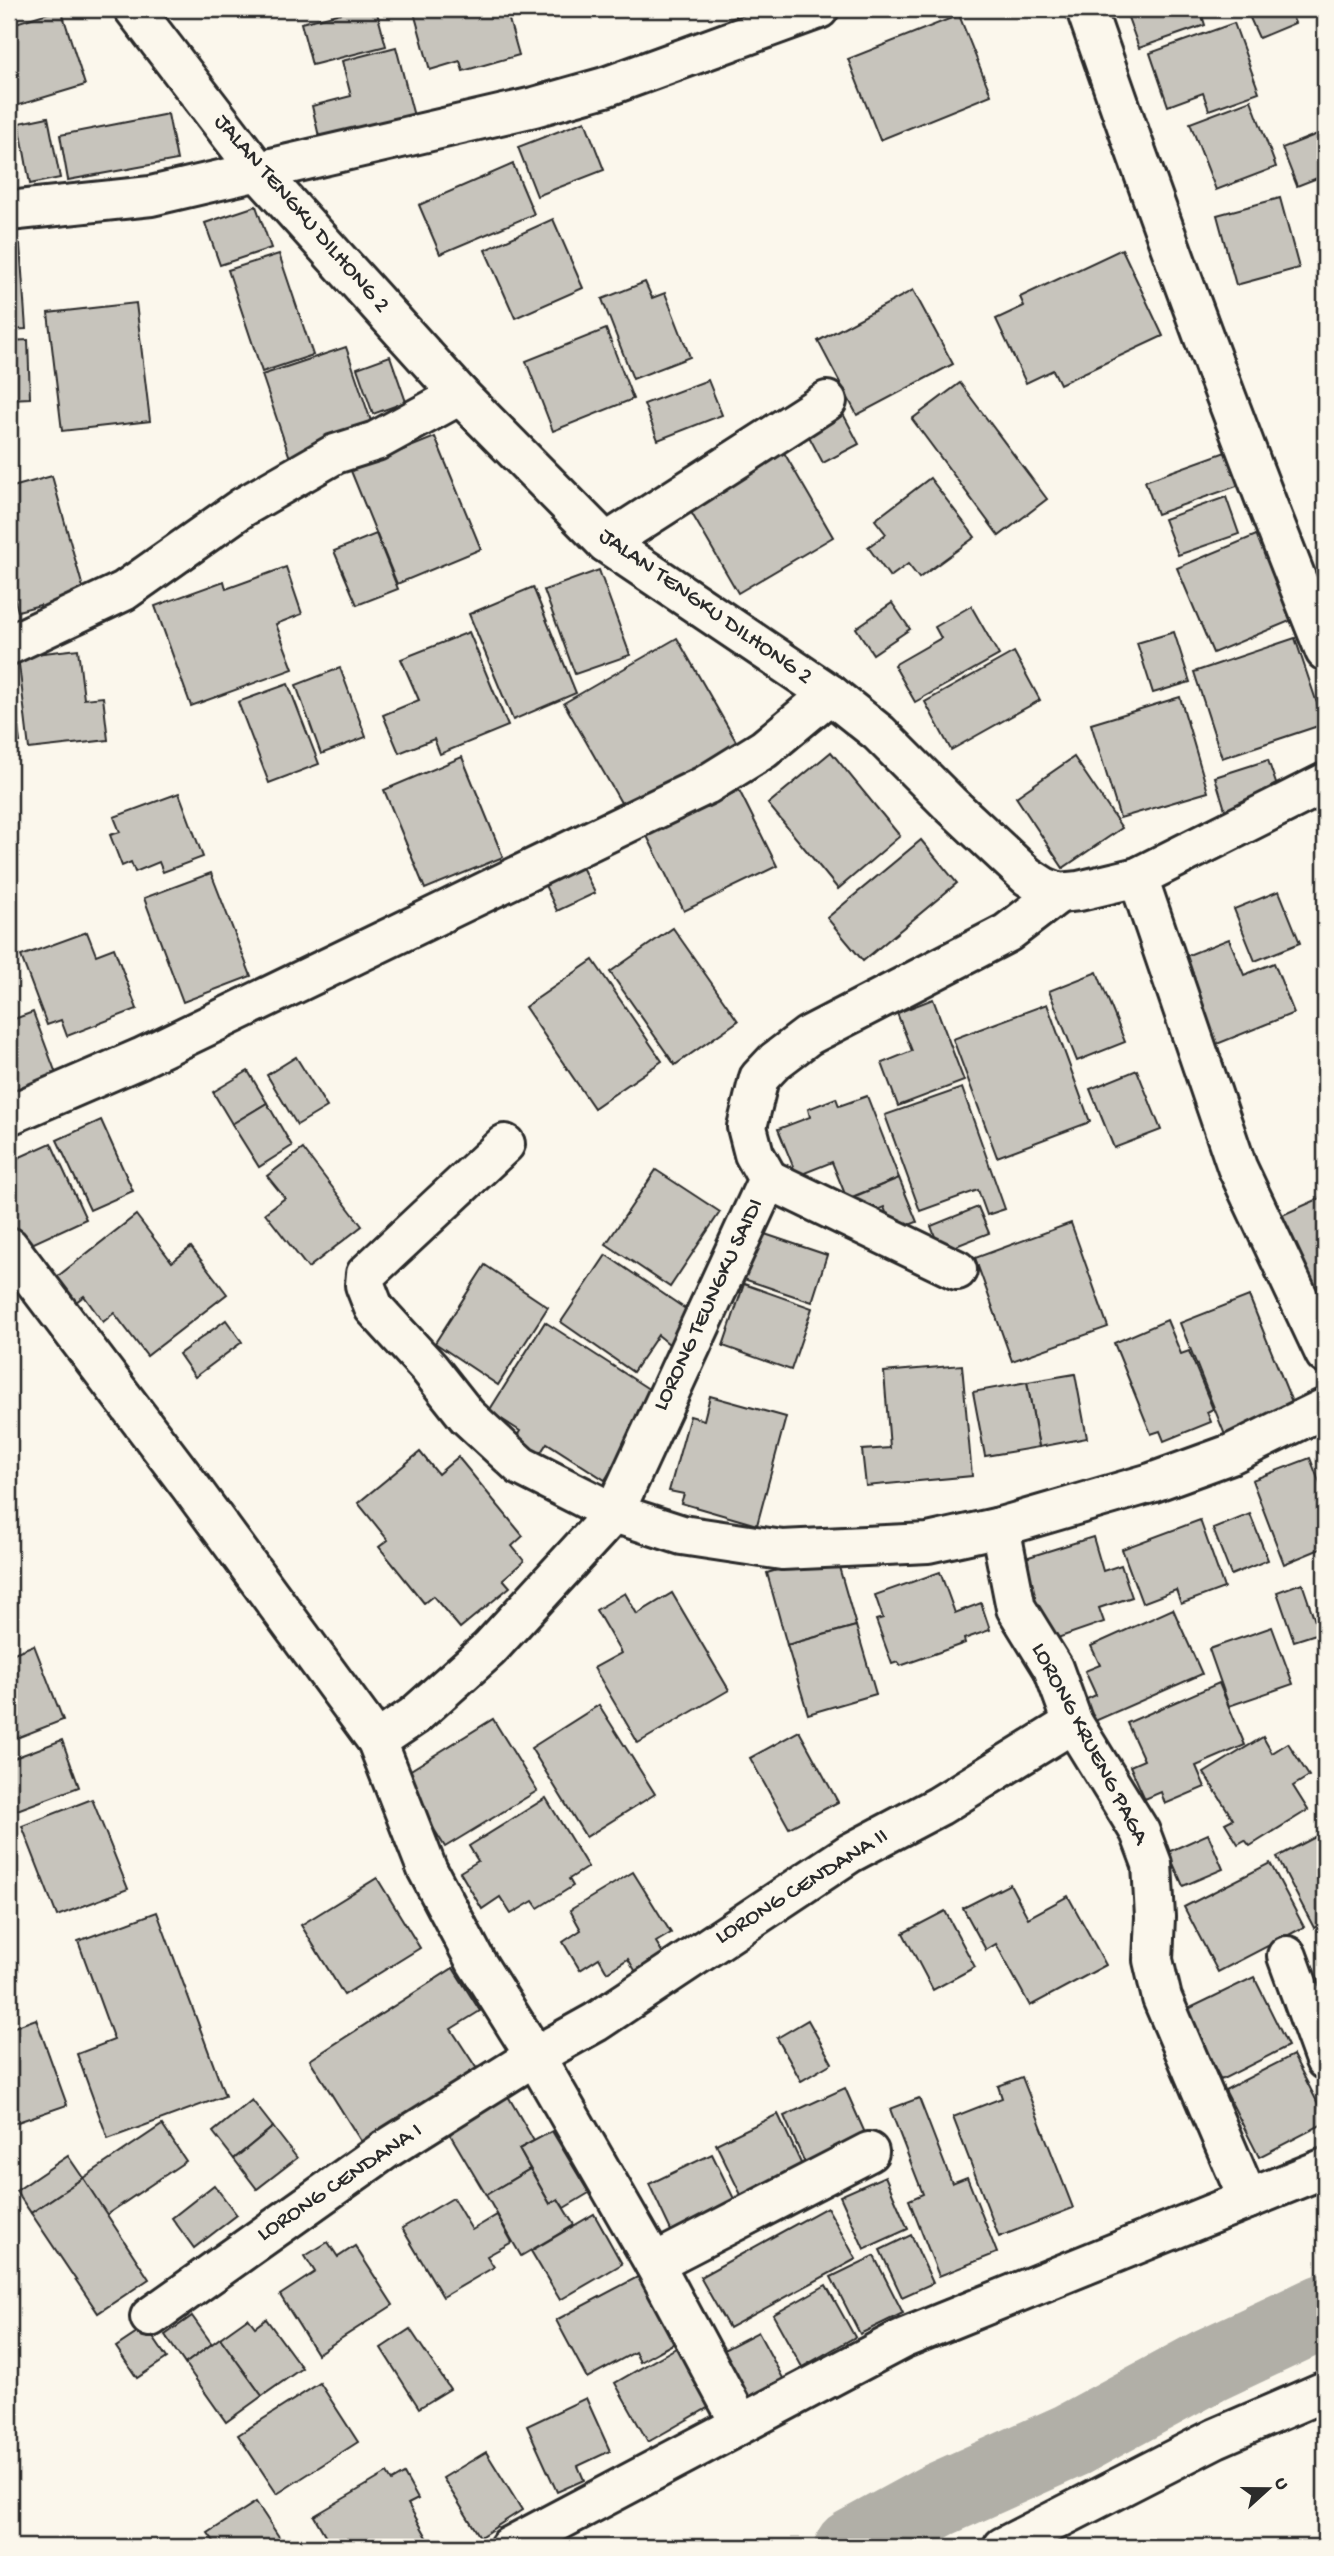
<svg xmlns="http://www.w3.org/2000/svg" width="1334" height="2556" font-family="'Gochi Hand',sans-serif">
<rect width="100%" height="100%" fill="#fbf7ec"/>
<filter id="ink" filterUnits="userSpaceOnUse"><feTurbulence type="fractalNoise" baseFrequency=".0143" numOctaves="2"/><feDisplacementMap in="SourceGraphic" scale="14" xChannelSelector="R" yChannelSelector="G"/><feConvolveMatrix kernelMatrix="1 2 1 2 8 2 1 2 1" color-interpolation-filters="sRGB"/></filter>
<g filter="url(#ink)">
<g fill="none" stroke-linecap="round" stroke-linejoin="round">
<path stroke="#b1afa7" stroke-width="75" d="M852,2547l84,-46 136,-61 138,-75 115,-54"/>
</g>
<g fill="#c7c4bc" stroke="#2b2b2b" stroke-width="2">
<path d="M61,9l24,76 -76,23v-83z"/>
<path d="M357,9h19l10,37 -74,19 -11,-42z"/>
<path d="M413,9h93l13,46 -56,16 -3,-10 -30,9z"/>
<path d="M732,9h35l-30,11z"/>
<path d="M1125,9h75l5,16 -66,23z"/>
<path d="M1246,9h43l6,14 -36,15z"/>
<path d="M959,15l32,80 -111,45 -32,-81z"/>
<path d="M1234,23l25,69 -50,18 -6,-17 -35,13 -18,-53z"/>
<path d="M396,47l20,77 -96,17 -8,-35 39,-10 -9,-35z"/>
<path d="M1251,100l25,67 -60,23 -26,-67z"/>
<path d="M168,114l9,46 -109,20 -8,-45z"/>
<path d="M48,117l12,61 -30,6 -11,-61z"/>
<path d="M585,121l19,49 -67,26 -19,-49z"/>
<path d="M1325,131v44l-28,11 -15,-38z"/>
<path d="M513,164l21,50 -94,40 -21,-49z"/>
<path d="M1280,198l19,70 -63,17 -19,-70z"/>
<path d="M256,206l15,42 -51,17 -15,-42z"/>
<path d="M553,219l30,69 -68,30 -30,-68z"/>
<path d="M20,244l6,85 -17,1v-85z"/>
<path d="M1122,249l41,87 -103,48 -7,-14 -27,13 -30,-64 28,-13 -4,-9z"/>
<path d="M279,254l34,101 -51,17 -34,-102z"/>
<path d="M645,282l7,16 13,-5 25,64 -57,22 -31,-80z"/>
<path d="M913,290l40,74 -96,51 -39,-74z"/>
<path d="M136,303l14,118 -88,10 -14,-118z"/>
<path d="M606,329l27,70 -80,32 -27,-70z"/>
<path d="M28,340l2,58 -21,1v-58z"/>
<path d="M346,347l29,86 -84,28 -29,-86z"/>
<path d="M390,356l16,46 -33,12 -16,-46z"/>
<path d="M708,380l14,35 -64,25 -14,-36z"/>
<path d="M960,383l87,116 -48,37 -87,-117z"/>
<path d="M840,408l19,36 -36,19 -19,-36z"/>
<path d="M435,437l46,112 -84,35 -46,-113z"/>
<path d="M779,444l54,93 -95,56 -54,-93z"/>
<path d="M1231,450l12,34 -86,30 -12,-33z"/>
<path d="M52,476l36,130 -45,13 -3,-14 -22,6 -9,-32v-91z"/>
<path d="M930,478l45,59 -56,41 -11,-14 -18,13 -22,-30 18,-13 -11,-14z"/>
<path d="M1226,497l13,37 -61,21 -14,-36z"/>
<path d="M1261,533l36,85 -84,35 -36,-85z"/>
<path d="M376,534l22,55 -41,16 -23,-54z"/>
<path d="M286,567l16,47 -26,10 17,45 -102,37 -36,-100 69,-25 2,8z"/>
<path d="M599,570l31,85 -55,19 -31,-84z"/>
<path d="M533,587l43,106 -63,27 -44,-106z"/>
<path d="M892,603l18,26 -37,25 -17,-26z"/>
<path d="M971,606l28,49 -84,47 -21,-37 47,-27 -6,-11z"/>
<path d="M469,632l39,94 -68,28 -6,-15 -35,14 -16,-38 36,-15 -18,-41z"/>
<path d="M1174,632l16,50 -37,11 -16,-50z"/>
<path d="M677,638l64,112 -113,65 -64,-112z"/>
<path d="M1295,638l29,86 -102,34 -28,-86z"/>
<path d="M78,649l6,50 19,-2 5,43 -79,9 -11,-93z"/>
<path d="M1014,652l26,48 -89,50 -26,-48z"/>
<path d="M340,668l26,69 -45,17 -25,-69z"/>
<path d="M11,676l9,66 -11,1v-66z"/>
<path d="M288,684l31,80 -50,19 -31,-81z"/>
<path d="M1180,697l28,95 -88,26 -29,-94z"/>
<path d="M831,752l69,84 -62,53 -70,-85z"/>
<path d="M462,757l41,100 -78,32 -41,-99z"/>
<path d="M1074,757l48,71 -59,40 -47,-71z"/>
<path d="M1268,760l13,38 -54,18 -12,-39z"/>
<path d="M739,790l38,76 -93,45 -37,-75z"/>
<path d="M179,793l24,64 -40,15 -4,-10 -24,10 -4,-10 -9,4 -12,-31 10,-3 -6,-15z"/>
<path d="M921,840l36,43 -94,78 -36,-43z"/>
<path d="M581,865l14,28 -38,18 -13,-28z"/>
<path d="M211,873l40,103 -68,26 -39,-104z"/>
<path d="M1279,891l21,52 -45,18 -21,-52z"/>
<path d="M673,928l65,93 -63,44 -65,-93z"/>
<path d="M87,932l9,23 18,-7 23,61 -70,27 -6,-16 -14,5 -26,-69z"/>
<path d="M1229,939l15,36 30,-12 20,50 -87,35 -34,-87z"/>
<path d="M593,960l69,101 -68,47 -69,-101z"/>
<path d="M1097,972l28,70 -48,19 -28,-70z"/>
<path d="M933,999l31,82 -66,25 -16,-43 30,-12 -15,-38z"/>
<path d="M1047,1004l43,118 -93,35 -44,-118z"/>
<path d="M33,1012l28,75 -52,19v-85z"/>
<path d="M296,1057l31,50 -30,18 -30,-50z"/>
<path d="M1137,1070l24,60 -47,18 -24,-59z"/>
<path d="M248,1071l19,32 -35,21 -19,-32z"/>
<path d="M962,1088l43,121 -18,6 -9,-25 -58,21 -35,-96z"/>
<path d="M867,1096l32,82 -52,21 -15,-37 -35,14 -19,-47 32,-12 -2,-8 28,-11 3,8z"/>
<path d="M267,1103l25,43 -33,21 -27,-43z"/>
<path d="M101,1120l32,71 -43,19 -33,-70z"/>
<path d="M51,1143l35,76 -65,30 -12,-27v-60z"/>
<path d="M303,1149l59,77 -54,42 -43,-55 20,-15 -18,-22z"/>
<path d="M656,1170l64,42 -50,75 -64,-43z"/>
<path d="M899,1178l18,44 -24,9 -9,-24 -23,10 -8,-20z"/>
<path d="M1325,1196v110l-15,6 -41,-91z"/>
<path d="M978,1207l11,26 -48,19 -10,-26z"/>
<path d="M136,1215l36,47 19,-15 36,47 -80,62 -33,-43 -11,9 -19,-26 -12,9 -19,-25z"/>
<path d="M1071,1223l37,104 -96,34 -37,-103z"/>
<path d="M753,1230l74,25 -15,47 -74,-25z"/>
<path d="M606,1255l84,57 -21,32 -11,-9 -25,37 -72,-50z"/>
<path d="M485,1265l63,42 -50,78 -63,-42z"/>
<path d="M744,1284l68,24 -21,62 -68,-24z"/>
<path d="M1249,1296l49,121 -69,28 -49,-122z"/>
<path d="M226,1320l16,22 -47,35 -16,-23z"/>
<path d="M1167,1320l14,34 8,-3 24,58 -6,3 4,10 -47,19 -4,-10 -9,3 -37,-91z"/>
<path d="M545,1322l113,73 -53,85 -58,-37 -15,23 -24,-16 12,-19 -31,-20z"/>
<path d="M962,1365l10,111 -106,10 -4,-36 28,-2 -6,-76z"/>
<path d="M1075,1374l12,64 -48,9 -12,-65z"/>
<path d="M1027,1382l12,65 -54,9 -12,-64z"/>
<path d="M710,1396l76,21 -29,108 -76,-22 3,-9 -15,-3 21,-75 14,4z"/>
<path d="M420,1452l18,22 20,-17 65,79 -11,10 12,15 -21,18 7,8 -50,41 -27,-32 -9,7 -45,-56 9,-7 -30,-37z"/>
<path d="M1310,1458l15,39v50l-41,17 -32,-84z"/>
<path d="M1250,1514l18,46 -37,15 -18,-46z"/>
<path d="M1200,1520l24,68 -43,16 -5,-14 -34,13 -20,-54z"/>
<path d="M1093,1537l10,34 18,-6 11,32 -33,11 5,14 -58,20 -30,-81z"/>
<path d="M835,1553l21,73 -69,19 -20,-72z"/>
<path d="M940,1572l15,41 26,-10 9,27 -26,9 1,4 -65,23 -2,-4 -6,2 -16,-44 7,-2 -8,-23z"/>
<path d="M1302,1583l17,50 -25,8 -17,-49z"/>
<path d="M625,1593l12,21 35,-21 57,97 -91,53 -44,-75 27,-15 -25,-43z"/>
<path d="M1173,1609l29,65 -116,51 -10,-21 20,-9 -11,-24 15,-6 -9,-19z"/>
<path d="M856,1626l20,68 -68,20 -21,-69z"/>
<path d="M1272,1627l21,57 -64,22 -20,-57z"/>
<path d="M34,1645l29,75 -54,21v-86z"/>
<path d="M1219,1683l26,62 -49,21 9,21 -40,17 -4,-12 -16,7 -15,-33 14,-6 -17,-37z"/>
<path d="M599,1705l56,89 -69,43 -55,-89z"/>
<path d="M493,1719l44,72 -92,56 -44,-71z"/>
<path d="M799,1731l39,71 -49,26 -39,-70z"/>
<path d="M1263,1737l9,16 16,-10 21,33 -16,10 15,24 -58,36 -5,-6 -7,4 -13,-21 8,-4 -29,-46z"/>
<path d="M62,1740l17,47 -70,26v-53z"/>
<path d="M546,1798l42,69 -19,12 4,7 -35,22 -5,-7 -22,13 -11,-17 -18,12 -22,-37 18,-11 -9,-15z"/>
<path d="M92,1799l36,90 -71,27 -35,-90z"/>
<path d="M1325,1832v91l-11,5 -37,-71z"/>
<path d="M1208,1834l15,35 -40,17 -15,-34z"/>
<path d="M1270,1863l34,64 -86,45 -34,-65z"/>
<path d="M633,1872l38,61 -15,9 8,13 -28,17 -8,-13 -21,13 -8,-14 -19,12 -17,-28 18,-12 -11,-20z"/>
<path d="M377,1878l43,70 -76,47 -43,-70z"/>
<path d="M1010,1884l18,34 40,-22 38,69 -76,41 -34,-62 -10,6 -23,-42z"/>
<path d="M945,1911l30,56 -42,23 -30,-57z"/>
<path d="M157,1912l68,184 -117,43 -31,-85 37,-14 -36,-99z"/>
<path d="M453,1968l27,43 -29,18 28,43 -115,74 -54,-86z"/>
<path d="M1254,1977l34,69 -67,34 -35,-70z"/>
<path d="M36,2019l31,86 -58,20v-96z"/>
<path d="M808,2020l24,43 -31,18 -24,-43z"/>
<path d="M1293,2055l32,62v6l-66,34 -34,-67z"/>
<path d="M1022,2077l51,131 -74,29 -46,-120 49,-19 -4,-12z"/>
<path d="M845,2088l24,54 -61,28 -24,-54z"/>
<path d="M508,2096l26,45 -15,8 11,20 -44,26 -38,-64z"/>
<path d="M919,2098l33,85 15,-6 30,76 -58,23 -30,-76 14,-6 -33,-85z"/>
<path d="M252,2100l21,27 -39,32 -21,-27z"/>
<path d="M778,2114l29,62 -61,29 -30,-61z"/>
<path d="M162,2125l24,36 -80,54 -23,-37z"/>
<path d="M273,2127l24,31 -40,31 -23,-30z"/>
<path d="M552,2131l37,62 -25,15 -6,-9 -8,5 -31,-55z"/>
<path d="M712,2154l26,53 -64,30 -25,-53z"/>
<path d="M68,2156l15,22 -52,35 -15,-22z"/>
<path d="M530,2169l20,35 8,-5 16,26 -53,31 -35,-61z"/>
<path d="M885,2176l23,53 -44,20 -24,-53z"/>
<path d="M83,2178l66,101 -51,34 -67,-100z"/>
<path d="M214,2185l23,30 -43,33 -22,-30z"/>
<path d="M453,2198l19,32 25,-15 15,27 -25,14 7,11 -51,30 -41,-69z"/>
<path d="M827,2207l29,52 -127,69 -29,-51z"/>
<path d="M594,2214l28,50 -62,36 -29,-49z"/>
<path d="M911,2235l22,48 -31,14 -22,-47z"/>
<path d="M328,2242l10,15 17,-11 38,59 -76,49 -37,-59 35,-23 -10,-16z"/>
<path d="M874,2256l29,57 -43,21 -29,-57z"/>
<path d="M645,2273l35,67 -40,22 -5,-10 -48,26 -31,-58z"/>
<path d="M826,2285l29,52 -53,30 -29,-52z"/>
<path d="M192,2316l20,28 -27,20 -20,-29z"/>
<path d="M248,2318l7,9 11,-8 36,49 -40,28 -42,-58z"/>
<path d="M146,2327l21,31 -30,20 -21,-31z"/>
<path d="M410,2329l40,60 -31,19 -38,-60z"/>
<path d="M758,2332l26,48 -45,25 -27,-49z"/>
<path d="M220,2338l42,58 -36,26 -41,-58z"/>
<path d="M683,2344l33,59 -68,39 -33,-59z"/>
<path d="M320,2383l38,59 -81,52 -39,-59z"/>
<path d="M586,2398l24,53 -32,15 6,14 -27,12 -30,-66z"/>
<path d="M486,2452l36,58 -42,27 -37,-59z"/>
<path d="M387,2473l5,8 12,-7 14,25 -10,5 20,35 -14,8h-82l-18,-31z"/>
<path d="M256,2502l29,44 -67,1 -10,-14z"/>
</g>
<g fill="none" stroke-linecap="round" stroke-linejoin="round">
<g stroke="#2b2b2b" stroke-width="44">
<g id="minor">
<path d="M1086,9c74,215 154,430 239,642"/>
<path d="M9,211l142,-15 383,-89 71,-20 214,-78"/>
<path d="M606,543l221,-142"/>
<path d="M9,645l115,-54 119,-84 92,-53 41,-13 84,-46"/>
<path d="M1138,877l99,290 88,187"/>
<path d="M9,1115l132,-57 565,-273 58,-36 66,-55"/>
<path d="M505,1144l-139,130 -1,11 9,23 55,60 38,48 54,50 93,47 68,22 100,15 146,-7 72,-16 151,-44 80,-29 94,-46"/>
<path d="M768,1179l189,91"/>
<path d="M9,1247l181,239 187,255 50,128 49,93 59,94 119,207 86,160"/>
<path d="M1000,1527l16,81 37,60 20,55 67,109 12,32 3,53 -2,43 9,38 86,201"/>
<path d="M377,1741l37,-25 75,-67 125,-136 154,-334 -14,-25 -7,-27 12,-49 16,-17 33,-25 199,-103 52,-40"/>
<path d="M1287,1956l38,104"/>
<path d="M654,2263l215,-111"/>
<path d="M150,2317l235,-167 150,-94 61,-34 254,-169 89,-47 134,-83"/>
<path d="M509,2547l393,-208 423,-171"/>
<path d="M1003,2547l213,-109 109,-47"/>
</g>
</g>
<g stroke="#2b2b2b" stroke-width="44">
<path id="tertiary" d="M134,9l124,162 202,224 146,148 224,151 49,39 70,70 78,73 17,11 15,6 20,-2 59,-14 187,-94"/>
</g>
<use href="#minor" stroke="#fbf7ec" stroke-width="38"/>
<use href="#tertiary" stroke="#fbf7ec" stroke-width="38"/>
</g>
</g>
<g text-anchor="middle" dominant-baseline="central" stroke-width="5" stroke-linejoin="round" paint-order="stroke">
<g font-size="23" fill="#2b2b2b" stroke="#fbf7ec">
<text transform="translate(301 214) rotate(49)">JALAN TENGKU DILHONG 2</text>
<text transform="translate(705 607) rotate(35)">JALAN TENGKU DILHONG 2</text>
<text transform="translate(709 1305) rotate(-65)">LORONG TEUNGKU SAIDI</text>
<text transform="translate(1089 1744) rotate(62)">LORONG KRUENG PAGA</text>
<text transform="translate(802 1887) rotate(-32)">LORONG CENDANA II</text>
<text transform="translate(340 2183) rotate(-34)">LORONG CENDANA I</text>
</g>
</g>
<rect width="1334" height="2556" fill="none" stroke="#fbf7ec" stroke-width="35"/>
<rect x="18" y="18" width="1299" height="2521" fill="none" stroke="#2b2b2b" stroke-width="2.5" filter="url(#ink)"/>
<g transform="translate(1268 2489) rotate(69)" stroke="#fbf7ec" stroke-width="5" paint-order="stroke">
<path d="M0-5L12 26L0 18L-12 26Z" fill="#2b2b2b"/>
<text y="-10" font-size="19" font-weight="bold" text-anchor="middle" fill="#2b2b2b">U</text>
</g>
</svg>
